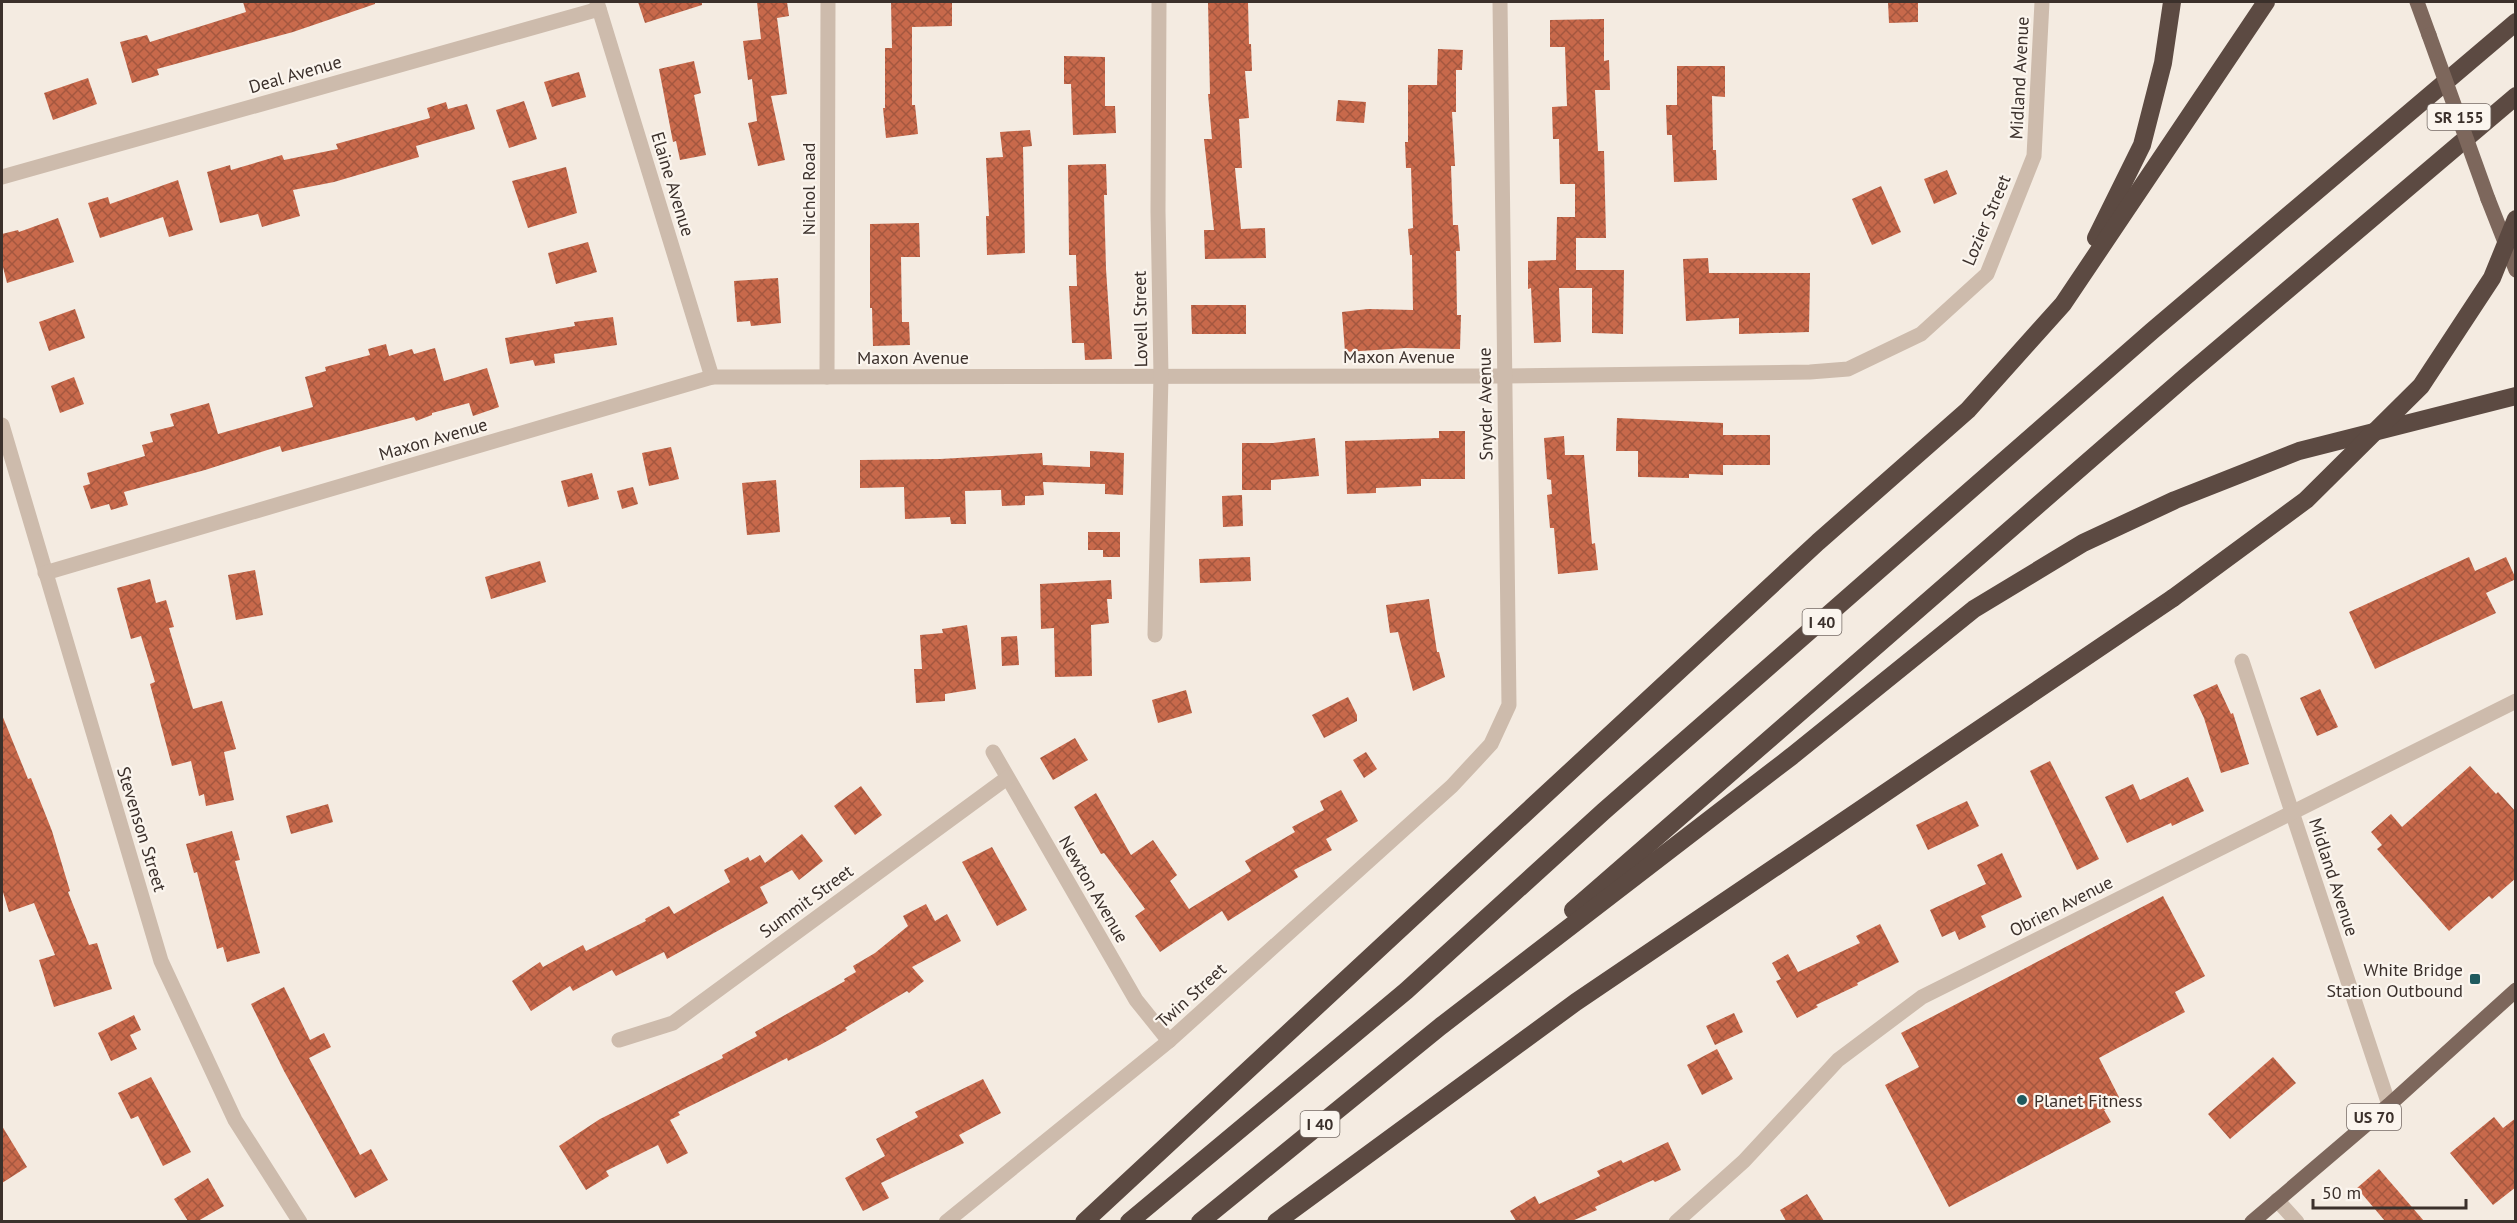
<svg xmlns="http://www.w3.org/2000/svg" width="2517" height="1223" font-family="'PT Sans',sans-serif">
<defs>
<pattern id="building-cross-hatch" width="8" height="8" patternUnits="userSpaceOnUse" patternTransform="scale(1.5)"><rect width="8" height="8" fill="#c8694b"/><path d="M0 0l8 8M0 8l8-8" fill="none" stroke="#a4573f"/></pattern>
</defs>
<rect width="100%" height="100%" fill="#f4ebe1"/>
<g fill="url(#building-cross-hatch)">
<path d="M243,2h132v2l-82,28 -136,37 2,6 -27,8 -12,-41 27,-7 3,7 58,-18 38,-12z"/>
<path d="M638,2h64v3l-57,18z"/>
<path d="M757,2h30l2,14 -12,2 10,76 -16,2 14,64 -27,6 -10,-43 9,-2 -5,-42 -4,1 -5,-39 18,-2z"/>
<path d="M891,2h61v24l-40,1v78h3l3,29 -32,4 -3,-30h2v-60h7z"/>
<path d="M1208,2h40l1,42h2l1,27h-7l4,47 -10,1 3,49h-7l6,61 24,-1 1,30 -61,1 -1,-29h10l-10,-91h8l-4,-45h2z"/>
<path d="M1888,2h30v20l-29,1z"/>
<path d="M1604,19v42l5,-1 1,30h-15l3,61h6l2,87h-30v32h48l-1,64 -31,-1v-45h-33l2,54 -27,1 -3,-55 -3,1v-28l28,-1 1,-43h18v-33h-15l-1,-45h-6l-1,-32 15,-1 -2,-59h-15v-27z"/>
<path d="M1438,49l25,1 -1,20h-6v42h-4l3,54h-4l2,59h5l2,26h-4l1,64h4l-1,34 -54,-1 -61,4 -3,-40 26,-3 45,1 -1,-55h-2l-2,-26 5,-1 -2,-60h-5l-1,-26h3v-57h29z"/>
<path d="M1064,56l41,1v49h10l1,27 -43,2 -2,-51h-7z"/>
<path d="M694,61l7,32 -7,2 12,60 -26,5 -4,-19 -3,1 -14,-73z"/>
<path d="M1677,66h48v31l-13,-1 1,54h3l1,30 -43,2 -2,-47h-5l-1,-30h11z"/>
<path d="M579,72l7,25 -34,10 -8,-25z"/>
<path d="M88,78l9,26 -44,16 -9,-27z"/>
<path d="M1338,100l28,2 -2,21 -28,-2z"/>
<path d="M524,101l13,38 -28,9 -13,-38z"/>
<path d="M446,102l2,7 19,-5 8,25 -59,17 3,11 -85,25 -41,8 7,26 -38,11 -4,-13 -38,9 -13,-51 23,-7 1,5 51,-15 2,5 54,-11 -2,-5 94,-26 -3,-10z"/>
<path d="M1030,130l2,16 -9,1 2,106 -38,2 -1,-39h3l-3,-58 17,-1 -3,-25z"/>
<path d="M1106,164l1,31h-3l2,74 6,90 -27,1 -1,-17h-12l-3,-57h8l-1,-31h-7l-1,-90z"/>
<path d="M566,167l11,46 -49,15 -16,-47z"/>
<path d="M1947,170l10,24 -23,10 -10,-25z"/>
<path d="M178,180l15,50 -24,7 -6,-20 -63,21 -12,-35 20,-6 2,7z"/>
<path d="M1881,186l20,46 -29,13 -20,-46z"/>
<path d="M58,218l16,44 -67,21 -5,-20v-29l16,-4 1,2z"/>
<path d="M919,223l1,34h-19l1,65h7l1,23 -37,1 -1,-38h-2v-84z"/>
<path d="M588,242l9,30 -41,12 -8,-31z"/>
<path d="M1708,258l1,15h101l-1,59 -70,2v-16l-53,3 -3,-62z"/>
<path d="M778,278l3,45 -30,3 -1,-5 -13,1 -3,-41z"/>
<path d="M1191,305h55v29h-54z"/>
<path d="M75,309l10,29 -36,13 -10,-29z"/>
<path d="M613,317l4,28 -63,9 1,9 -20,3 -2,-6 -23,4 -5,-26 70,-12 -1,-4z"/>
<path d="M386,344l3,12 23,-7 2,5 21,-6 9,33 43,-13 12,39 -26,9 -4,-13 -37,10v2l-16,6 -2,-4 -132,35 -2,-6 -75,24 -81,22 4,13 -17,5 -2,-6 -18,5 -8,-23 7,-2 -3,-11 58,-17 -3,-11 11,-3 -3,-10 24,-6 -4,-12 39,-11 9,31 95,-27 -8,-30 21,-6 -1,-4 45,-12 -2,-6z"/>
<path d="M74,377l10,27 -24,9 -9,-27z"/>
<path d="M1617,418l106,5v12h47v30h-47v10l-34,-1v4l-51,-1v-26h-22z"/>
<path d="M1439,431h26v48h-44v7l-45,2v5l-29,1 -2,-53 94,-3z"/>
<path d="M1564,436l1,19h19l8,89 3,-1 3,27 -40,4 -4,-46h-4l-3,-33 5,-1 -1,-14 -4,-1 -3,-41z"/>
<path d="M1315,438l4,38 -48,4v10h-29v-47h31z"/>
<path d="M671,447l8,32 -30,7 -7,-33z"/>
<path d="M1090,451l34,2 -1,42 -18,-1v-10l-62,-2 1,13 -19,1v9l-23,1 -1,-16 -36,1 1,33h-15l-1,-7 -45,2 -1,-32 -44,1v-28l80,-1 102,-6 1,12 47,2z"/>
<path d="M592,473l7,26 -31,8 -7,-26z"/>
<path d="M776,480l4,52 -33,3 -5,-52z"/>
<path d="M633,487l5,17 -16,5 -5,-18z"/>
<path d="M1242,495l1,31 -20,1 -1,-31z"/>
<path d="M1088,532h32v25h-17v-7h-15z"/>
<path d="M1250,557l1,24 -51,2 -1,-24z"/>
<path d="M2469,557l6,14 31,-14 10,22 -30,14 10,20 -121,56 -26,-57z"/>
<path d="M540,561l6,21 -55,17 -6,-22z"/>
<path d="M255,570l8,45 -27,5 -8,-45z"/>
<path d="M150,579l6,24 10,-3 8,27 -5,1 24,81 29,-8 14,48 -12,3 10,48 -28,6 -2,-12 -5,2 -8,-35 -19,5 -22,-82 5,-2 -14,-46 -10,3 -14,-51z"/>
<path d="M1111,580l1,19h-5l2,24 -18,2 1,51 -37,1 -1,-49 -13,1 -1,-45z"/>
<path d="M1429,599l8,53h2l6,25 -32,14 -15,-59 -8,1 -4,-28z"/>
<path d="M967,625l9,64 -31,5v7l-29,2 -2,-34h8l-2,-34 23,-2 -1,-4z"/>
<path d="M1017,636l2,29 -17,1 -1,-29z"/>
<path d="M2217,684l14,30 2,-1 16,51 -28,9 -17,-55 -11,-23z"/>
<path d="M2320,689l18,38 -21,9 -17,-38z"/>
<path d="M1186,690l6,23 -34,10 -6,-23z"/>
<path d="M1348,697l9,18v6l-33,17 -12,-23z"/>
<path d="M2,715l26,64 3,-1 21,53 18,60 -2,1 21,53 8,-2 15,46 -58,18 -15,-47 16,-5 -21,-52 -25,9 -7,-23z"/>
<path d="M1075,738l13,22 -35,20 -13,-22z"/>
<path d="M1366,752l11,17 -13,9 -11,-18z"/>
<path d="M2050,761l49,98 -22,11 -47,-99z"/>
<path d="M2470,766l26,28 2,-2 18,20v66l-24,21 -3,-3 -40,35 -72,-82 5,-4 -11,-13 20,-18 11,13z"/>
<path d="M2188,777l16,34 -32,15 -1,-3 -44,20 -22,-46 28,-13 7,16z"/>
<path d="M861,786l21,29 -27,20 -21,-29z"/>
<path d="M1341,790l17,31 -32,18 6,11 -38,20 4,7 -70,44 -6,-10 -62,41 -25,-36 10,-7 -41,-56 -3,1 -27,-47 22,-14 35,62 22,-15 24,35 -7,6 19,28 62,-38 -6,-10 50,-29 -3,-5 32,-17 -4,-9z"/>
<path d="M1967,801l12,25 -51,24 -12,-25z"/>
<path d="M328,804l5,18 -42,12 -5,-18z"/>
<path d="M232,831l8,29 -5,1 25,92 -33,9 -4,-15 -6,2 -20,-77 -3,1 -8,-29z"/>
<path d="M802,834l21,27 -24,19 -7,-10 -32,17 8,16 -101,56 -3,-7 -48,24 -4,-6 -39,21 -3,-5 -39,25 -19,-30 28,-19 3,5 40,-22 3,6 60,-30 -1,-2 24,-13 5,8 56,-32 -6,-12 24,-13 2,4 10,-6 5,8z"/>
<path d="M992,847l35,63 -30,16 -35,-64z"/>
<path d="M2002,853l20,44 -41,19 5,11 -27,13 -4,-9 -13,6 -12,-27 56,-26 -9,-19z"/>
<path d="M2163,896l42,80 -30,16 10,20 -86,46 22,43 -17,9 7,12 -162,85 -64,-122 34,-18 -18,-34z"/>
<path d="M926,904l9,17 12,-7 14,27 -49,26 12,14 -15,12 -2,-2 -62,37 2,2 -27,15 -32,16 -1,-3 -109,54 2,3 -10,5 18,33 -21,11 -9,-19 -52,26 3,5 -23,14 -27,-44 41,-27 123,-61 -1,-3 35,-19 -2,-4 90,-51 -1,-2 12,-7 -3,-6 22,-13 33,-27 -5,-10z"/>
<path d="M1880,924l19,38 -42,21 1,2 -42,20 2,2 -21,11 -21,-37 5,-2 -9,-16 16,-9 10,18 62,-29 -4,-7z"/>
<path d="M284,987l26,53 14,-7 7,14 -22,11 51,97 11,-6 17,31 -33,18 -71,-127 -33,-67z"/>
<path d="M1734,1013l9,19 -28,13 -9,-19z"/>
<path d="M134,1015l7,15 -11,5 7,14 -26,12 -13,-28z"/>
<path d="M1717,1049l16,30 -31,16 -15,-30z"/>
<path d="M2273,1057l23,26 -66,56 -22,-25z"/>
<path d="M151,1077l40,75 -28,14 -25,-50 -7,3 -13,-26z"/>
<path d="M983,1079l18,34 -42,22 5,8 -83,40 8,15 -26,13 -18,-33 40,-22 -9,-17 42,-22 -3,-5z"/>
<path d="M2494,1117l9,11 13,-10v69l-23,18 -43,-52z"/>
<path d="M2,1126l25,41 -25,16z"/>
<path d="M1668,1142l13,28 -26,12 -2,-2 -58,27 2,3 -25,11h-56l-6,-10 25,-15 4,8 61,-28 -3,-5 24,-11 2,3z"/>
<path d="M2379,1169l45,52h-39l-28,-33z"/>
<path d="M208,1178l16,28 -26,15h-10l-14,-22z"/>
<path d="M1807,1194l17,27h-38l-6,-11z"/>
</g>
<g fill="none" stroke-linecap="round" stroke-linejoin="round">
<g stroke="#cdbbac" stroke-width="15">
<path d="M597,2l115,375"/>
<path d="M2,177l597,-168"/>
<path d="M827,377l1,-375"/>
<path d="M2,425l159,536 74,159 65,102"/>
<path d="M45,573l667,-196 792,-1 306,-4 38,-3 73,-35 66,-60 47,-118 8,-154"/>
<path d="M1155,635l6,-260 -3,-164 1,-209"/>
<path d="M2242,661l147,444"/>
<path d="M993,752l143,248 33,41"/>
<path d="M619,1040l54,-17 334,-245"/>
<path d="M2277,1200l20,22"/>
<path d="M946,1222l223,-181 283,-255 39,-42 18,-39 -9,-703"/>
<path d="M1676,1222l68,-61 94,-101 84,-63 594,-296"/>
</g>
<g stroke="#7d675c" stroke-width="15">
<path d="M2417,2l12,33"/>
<path d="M2488,199l28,71"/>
<path d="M2252,1222l137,-117 127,-115"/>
</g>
<g stroke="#5c4a42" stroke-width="18">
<path d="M2096,238l46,-93 21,-82 9,-61"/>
<path d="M1573,910l612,-533 331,-281"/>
<path d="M1084,1222l734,-680 150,-132 95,-106 203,-302"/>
<path d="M1129,1222l277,-231 198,-180 548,-480 364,-309"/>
<path d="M1200,1222l241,-196 351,-270 182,-147 109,-66 92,-43 124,-49 217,-55"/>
<path d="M1276,1222l300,-220 597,-404"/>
</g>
<path stroke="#7d675c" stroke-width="15" d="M2429,35l59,164"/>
<path stroke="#5c4a42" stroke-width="18" d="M2173,598l133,-98 115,-114 71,-108 24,-59"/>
</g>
<g fill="#1f5a5e" stroke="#fbf5ee" stroke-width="2">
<rect x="2469" y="973" width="12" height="12" rx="3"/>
<circle cx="2022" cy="1100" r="6"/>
</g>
<g text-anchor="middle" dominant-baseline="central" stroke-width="4.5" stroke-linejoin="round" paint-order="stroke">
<g fill="#fbf5ee" stroke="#756b66" stroke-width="1.5">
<rect x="2427.5" y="104" width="63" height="26" rx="4.5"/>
<rect x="1802.5" y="609" width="39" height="26" rx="4.5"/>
<rect x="2347" y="1104" width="54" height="26" rx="4.5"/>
<rect x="1300.5" y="1111" width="39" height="26" rx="4.5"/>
</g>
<g font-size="16" font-weight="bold" fill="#3b302b">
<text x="2459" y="117">SR 155</text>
<text x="1822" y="622">I 40</text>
<text x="2374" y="1117">US 70</text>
<text x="1320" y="1124">I 40</text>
</g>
<g font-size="18" fill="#3b302b" stroke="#fbf5ee">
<text transform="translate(295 74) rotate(-16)">Deal Avenue</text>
<text transform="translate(2019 78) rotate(-87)">Midland Avenue</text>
<text transform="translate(673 184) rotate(73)">Elaine Avenue</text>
<text transform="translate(808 189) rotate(-90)">Nichol Road</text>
<text transform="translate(1986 220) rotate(-67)">Lozier Street</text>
<text transform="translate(1140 319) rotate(-91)">Lovell Street</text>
<text x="1399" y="356">Maxon Avenue</text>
<text x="913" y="357">Maxon Avenue</text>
<text transform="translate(1485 404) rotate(-91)">Snyder Avenue</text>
<text transform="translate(433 439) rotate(-16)">Maxon Avenue</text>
<text transform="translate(142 829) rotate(73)">Stevenson Street</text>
<text transform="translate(2334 877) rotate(72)">Midland Avenue</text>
<text transform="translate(1094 889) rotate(60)">Newton Avenue</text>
<text transform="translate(806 901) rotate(-36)">Summit Street</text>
<text transform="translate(2061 906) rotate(-27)">Obrien Avenue</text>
<text transform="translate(1191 995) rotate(-42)">Twin Street</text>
</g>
<g font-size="18" fill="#3b302b" stroke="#fbf5ee" text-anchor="end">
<text x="2463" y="969">White Bridge<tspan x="2463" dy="21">Station Outbound</tspan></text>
<text x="2034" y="1100" text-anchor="start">Planet Fitness</text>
</g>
</g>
<rect width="2517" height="1223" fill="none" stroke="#3b302b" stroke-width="6"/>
<path d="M2313 1199v9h153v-9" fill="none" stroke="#3b302b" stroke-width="3"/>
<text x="2322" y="1199" font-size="18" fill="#3b302b" stroke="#fbf5ee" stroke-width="4.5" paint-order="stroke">50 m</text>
</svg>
